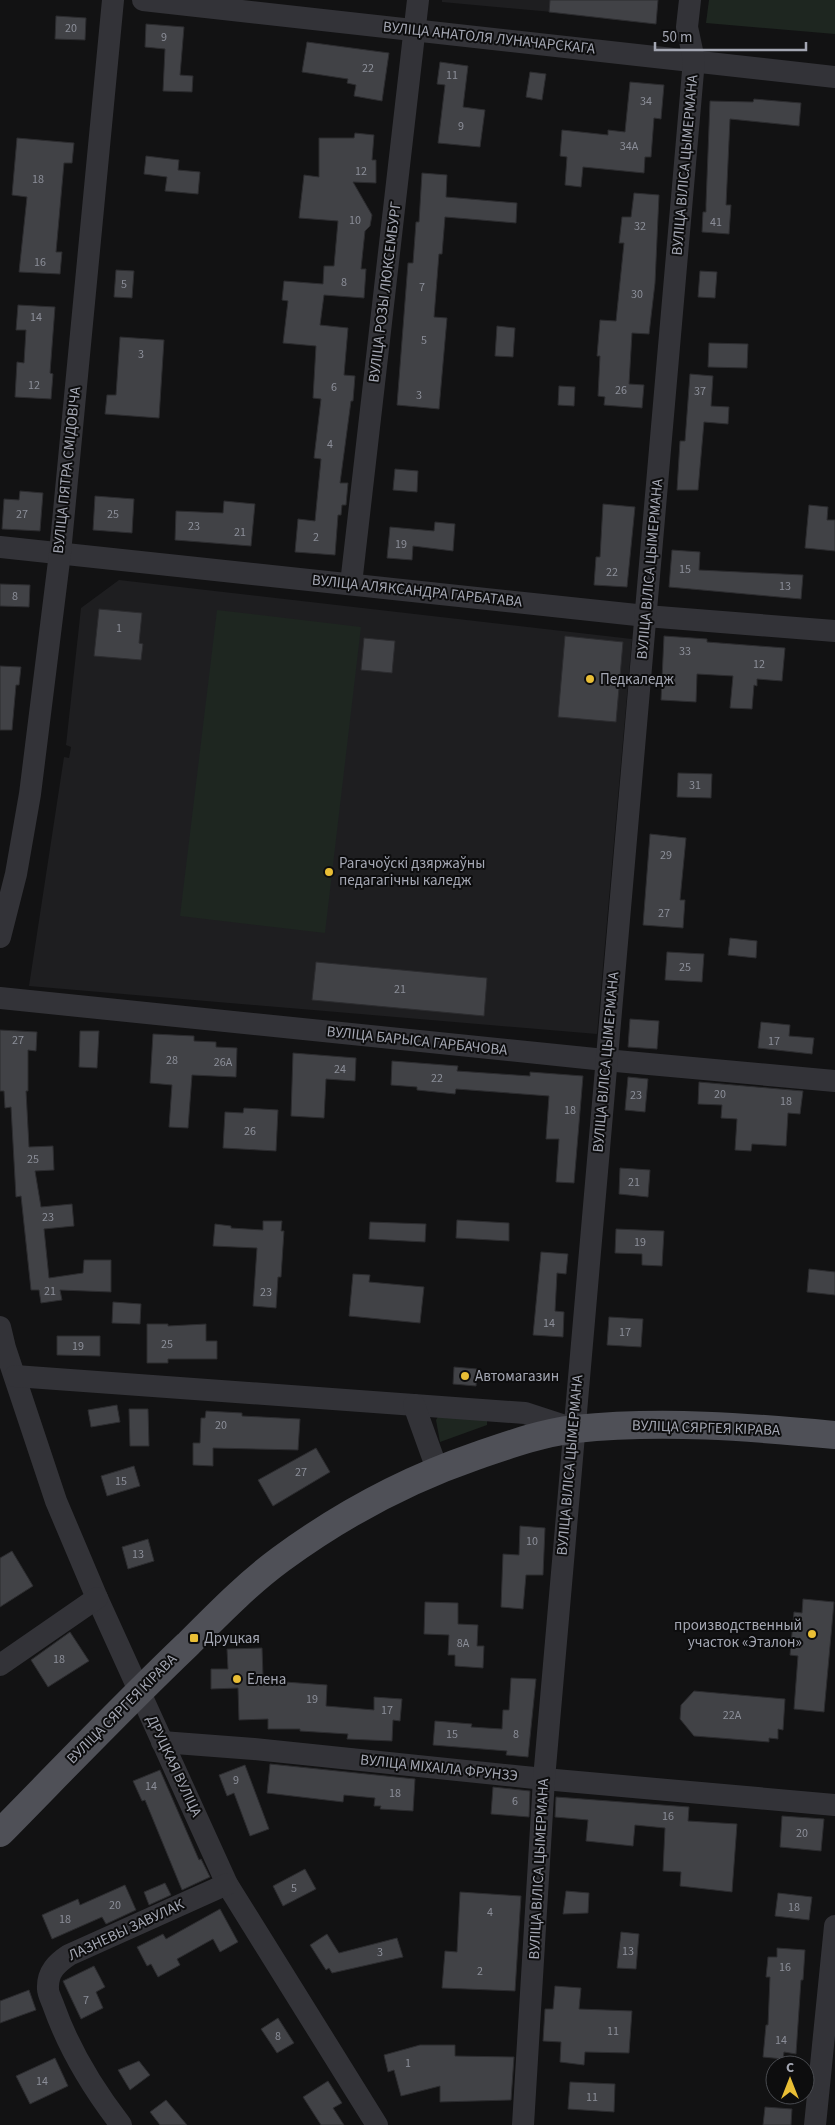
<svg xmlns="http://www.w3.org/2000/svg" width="835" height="2125" font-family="'Source Sans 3',sans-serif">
<rect width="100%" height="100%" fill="#121213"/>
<g fill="#1e1e20">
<path d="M442,0h216l-2,24 -49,-5v-2l-165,-15z"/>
<path d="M119,580l513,59 -35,395 -568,-48 35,-229 5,1 2,-11 -5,-2 15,-137z"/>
</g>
<g fill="#1e2620">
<path d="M709,0h126v34l-129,-11z"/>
<path d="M217,610l144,17 -36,306 -145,-17z"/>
<path d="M439,1415l48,5v5l-47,17 -4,-22z"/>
</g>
<g fill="#414246" stroke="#2c2c2f">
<path d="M550,0h108l-2,24 -107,-12z"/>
<path d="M56,16l30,2 -1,22 -30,-1z"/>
<path d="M146,24l38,3 -4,48 13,1 -1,16 -29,-1 2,-42 -20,-2z"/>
<path d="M307,42l82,11 -7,48 -28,-5 2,-11 -9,-2 1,-4 -46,-7z"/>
<path d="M440,62l28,4 -5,41 22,3 -5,37 -42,-4 7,-58 -8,-1z"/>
<path d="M530,72l16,2 -4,26 -16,-3z"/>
<path d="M630,82l34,3 -3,34 -7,-1 -3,39h-6l-1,16 -61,-6 -2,20 -16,-2 2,-28 -7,-1 2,-26 46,5v-5l17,2z"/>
<path d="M754,99l47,4 -2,23 -69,-7 -4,86h5l-2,29 -27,-2 1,-20h3v-8l4,-103 43,1z"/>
<path d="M355,133l19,2 -2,25h4v23l-23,-1 19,33 -2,11 -5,5 -4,38h5l-2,29 -40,-3 -4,30 28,3 -4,47 11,1 -2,25h-2l-11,82h8l-2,22h-4l-1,10h-3l-3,40 -40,-3 3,-33 17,2 6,-62 -7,-1 7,-59 -8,-1 3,-52 -33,-3 5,-42 -6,-1 2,-19 39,3 1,-18h10l4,-45 -39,-3 5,-43 15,2v-39h35z"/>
<path d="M17,138l57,5 -2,20h-8l-8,89h6l-2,22 -41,-2 8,-75 -15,-2z"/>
<path d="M146,156l33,4 -1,10 22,2 -2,22 -33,-3 2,-14 -23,-3z"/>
<path d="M422,173l25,2 -1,22 71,6 -1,20 -71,-6 -3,37h-3l-5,63 13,1 -8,91 -42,-4 11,-142h5l3,-41h3z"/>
<path d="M634,193l25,2 -4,88 -6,51 -17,-1 -3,51 15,1 -2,23 -38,-3 1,-8 -7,-1 2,-40h-3l3,-36 16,1 8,-78h-5l3,-26h9z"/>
<path d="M116,270l18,1 -2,27 -18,-1z"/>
<path d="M700,271l17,1 -2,26 -17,-1z"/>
<path d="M18,305l37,2 -5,66 3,1 -2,25 -36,-2 2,-35 7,1 2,-33h-10z"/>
<path d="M497,326l18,2 -2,29 -18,-1z"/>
<path d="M120,337l44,3 -5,78 -54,-4 2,-19h9z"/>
<path d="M709,343l39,1 -1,24 -39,-1z"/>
<path d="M690,374l23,2 -2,30 18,1 -1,17 -24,-2 -6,68h-21l3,-49h5z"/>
<path d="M559,386l16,1 -1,19 -16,-1z"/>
<path d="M395,469l23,2 -1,21 -24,-2z"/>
<path d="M20,491l23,2 -3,38 -38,-2 2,-30 15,1z"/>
<path d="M95,496l39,3 -2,34 -39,-3z"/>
<path d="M224,501l31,3 -4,42 -76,-6 1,-29 47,2z"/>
<path d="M603,504l32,3 -8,80 -33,-2 2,-28h4z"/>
<path d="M809,505l19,2 -1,13h8v31l-30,-3z"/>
<path d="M435,522l20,2 -2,27 -40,-5 -1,14 -25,-2 3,-31 44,4z"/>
<path d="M672,550l28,2 -1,18 104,5 -2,24 -132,-12z"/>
<path d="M0,584l30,1 -1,22 -29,-1z"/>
<path d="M99,609l43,4 -3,30 4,1 -2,16 -47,-4z"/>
<path d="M565,636l58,6 -7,80 -58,-5z"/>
<path d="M664,636l43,3v3l78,6 -3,33 -25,-2v7l-3,-1 -2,24 -22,-1 3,-32 -36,-2 -1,28 -35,-2z"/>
<path d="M364,638l31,3 -3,32 -31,-3z"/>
<path d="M0,666l21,1 -2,18h-3l-4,45h-12z"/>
<path d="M678,773l34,1 -1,24 -34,-1z"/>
<path d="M650,834l36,4 -6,62h5l-2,28 -40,-3z"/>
<path d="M730,938l27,3 -1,17 -28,-3z"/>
<path d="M667,952l37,2 -2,28 -37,-2z"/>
<path d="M316,962l171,16 -3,38 -172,-16z"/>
<path d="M630,1019l29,2 -2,28 -29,-2z"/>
<path d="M761,1022l29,3 -1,11 25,2 -2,16 -54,-6z"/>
<path d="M0,1030l37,2 -1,19 -8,-1v41h-2l3,56 24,-1 1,24 -19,1 6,36 31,-3 2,22 -30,3 5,49 34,-5 1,-13h27v32l-51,-2 2,10 -21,3 -2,-13h-8l-10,-94 -5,1 -5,-90 -6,1 -1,-17h-4z"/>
<path d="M80,1031h19l-2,37 -18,-1z"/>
<path d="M153,1034l41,2v5l22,1v5l21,1 -1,29 -44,-2 -4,53 -19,-1 3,-42 -22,-2z"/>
<path d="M293,1053l63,5 -1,23 -29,-2 -2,39 -33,-2z"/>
<path d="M392,1061l66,5 -1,5 73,5v-4l53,4 -9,107 -18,-1 3,-43h-13l3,-43 -93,-7 -1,5 -38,-4v-3l-26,-2z"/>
<path d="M628,1077l20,2 -3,33 -20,-2z"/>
<path d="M699,1082l104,9 -3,23 -12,-1 -2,33 -34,-2 -1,7 -16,-1 2,-31 -16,-1 1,-13 -24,-1z"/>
<path d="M244,1108l34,2 -2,41 -53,-3 2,-36 18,1z"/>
<path d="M620,1168l30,2 -2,27 -29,-3z"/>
<path d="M457,1220l52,3v18l-53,-3z"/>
<path d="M263,1221h19l-1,10h3l-3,46h-3l-2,31 -23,-2 4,-58 -44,-2 2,-22 16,2v2l32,2z"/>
<path d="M370,1222l56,2 -1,18 -56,-3z"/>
<path d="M616,1229l48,2 -2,35 -20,-1v-11l-27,-1z"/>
<path d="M541,1252l27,2 -2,20 -9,-1 -2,38 9,1 -1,25 -30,-2z"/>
<path d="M809,1269l26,3v23l-28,-3z"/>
<path d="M353,1274l17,1 -1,7 55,5 -4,36 -71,-7z"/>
<path d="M113,1302l28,2 -1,20 -28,-1z"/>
<path d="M609,1317l34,2 -2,28 -34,-2z"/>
<path d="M147,1324h21v2l38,-2v17h11v18h-49v4h-21z"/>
<path d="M57,1336h43v20l-43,-1z"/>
<path d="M454,1367l23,2 -1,17 -23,-2z"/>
<path d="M117,1405l3,17 -29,5 -3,-17z"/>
<path d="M129,1409h19l1,37h-19z"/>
<path d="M206,1411l36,2v3l58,3 -2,31 -85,-2v18l-20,-1v-22h7l1,-25h4z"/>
<path d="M316,1448l14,24 -57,34 -15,-26z"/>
<path d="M134,1466l6,20 -33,10 -6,-20z"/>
<path d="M520,1526l25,2 -2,47h-17l-3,34 -22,-2 2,-53 16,1z"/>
<path d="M148,1539l6,22 -26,8 -6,-22z"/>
<path d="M12,1551l21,35 -33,21v-49z"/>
<path d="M803,1599l31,3 -10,110 -30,-3 4,-53 -8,-1 4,-43 8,1z"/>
<path d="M425,1602l33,1v21l20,1 -1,21h7l-1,22 -28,-2v-11h-7l1,-20 -25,-1z"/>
<path d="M70,1632l19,29 -41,26 -17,-27z"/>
<path d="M262,1648l1,28h22v6l42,3 -1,21 48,4v-13l28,2 -2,22 -7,-1 -1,21 -45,-2 1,-5 -48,-3v-2h-32v-10l-29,1 -1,-32 -27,1v-20h17l-1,-20z"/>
<path d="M511,1678l25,1 -8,78 -22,-2 1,-4 -74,-6 2,-24 37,3 -1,3 31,2 1,-19h6z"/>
<path d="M694,1691l91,8 -2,31 -5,-1v10l-9,-1v4l-75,-6 -14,-17 1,-14z"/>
<path d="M270,1764l145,15 -2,32 -33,-2 1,-3h-7l1,-8 -31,-3 -1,7 -76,-9z"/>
<path d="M245,1765l24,64 -19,7 -16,-43 -7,3 -8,-21z"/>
<path d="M160,1770l39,90 2,-1 9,18 -28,13 -37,-90 -3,1 -9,-20z"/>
<path d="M493,1787l37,4 -1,26 -38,-3z"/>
<path d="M556,1797l133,10 -1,14 49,3 -5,68 -52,-6 1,-14 -18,-1 2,-43 -30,-3 -2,21 -47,-5 2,-21 -33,-3z"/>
<path d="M782,1816l42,3 -3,32 -41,-4z"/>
<path d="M305,1869l11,20 -33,17 -10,-20z"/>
<path d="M165,1883l6,12 -22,10 -5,-13z"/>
<path d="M125,1885l11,25 -30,14 -4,-7 -50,22 -10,-24 36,-16 2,6z"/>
<path d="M566,1891l23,2 -1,20 -25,1z"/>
<path d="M460,1892l61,4 -6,95 -73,-3 3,-37 12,1z"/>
<path d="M778,1893l34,4 -3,23 -34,-4z"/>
<path d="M220,1909l18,33 -18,10 -7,-13 -36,20 3,6 -22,12 -7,-13 -4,2 -10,-19 26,-13 3,5z"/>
<path d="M621,1932l18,2 -3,35 -19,-1z"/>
<path d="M327,1934l12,19 58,-15 6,19 -71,16 -3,-5 -3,2 -16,-25z"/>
<path d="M777,1948l28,2 -2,30h-2l-5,74 -12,-2 -1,7 -20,-2 3,-32h2l2,-48h-4l2,-20h9z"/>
<path d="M94,1966l11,21 -9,5 7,16 -22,11 -18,-38z"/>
<path d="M555,1986l26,2 -2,21 53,2 -3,42 -44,-1 -1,13 -24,-3 1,-20 -18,-1 2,-32h8z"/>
<path d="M29,1990l7,20 -36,13v-22z"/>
<path d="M278,2018l16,25 -17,10 -16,-24z"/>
<path d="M420,2045h35v11l59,1 -3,43 -71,2v-16l-39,10 -7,-26 -6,2 -4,-17z"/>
<path d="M55,2058l13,28 -38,18 -14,-28z"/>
<path d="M139,2061l11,14 -20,15 -12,-20z"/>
<path d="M328,2081l14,22 -9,5 11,17h-23l-18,-28z"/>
<path d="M570,2082l45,2 -1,28 -46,-3z"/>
<path d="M166,2100l21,25h-27l-10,-13z"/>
<path d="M765,2107l27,2 -1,16h-28z"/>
</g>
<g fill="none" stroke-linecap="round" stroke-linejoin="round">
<g stroke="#333338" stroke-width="22">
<path d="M143,0l692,77"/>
<path d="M0,547l646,69 189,15"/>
<path d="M351,584l67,-584"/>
<path d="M0,937l16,-63 14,-80 30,-241 53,-553"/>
<path d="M0,998l605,62 230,21"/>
<path d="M0,1327l5,21 51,153 41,97 130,286 150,241"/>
<path d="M15,1376l510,37 49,16"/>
<path d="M414,1405l23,64"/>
<path d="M0,1665l97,-67"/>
<path d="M162,1742l92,7 290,30 291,26"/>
<path d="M121,2125c-27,-35 -52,-76 -67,-118 -2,-6 -6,-13 -6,-18 -1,-17 9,-26 21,-34l158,-71"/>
<path d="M523,2125l21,-346 150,-1719 -7,-33 3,-27"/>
<path d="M815,2125l20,-199"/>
</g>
<path stroke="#4f5057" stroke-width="28" d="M0,1833c62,-63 123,-127 187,-188 30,-30 60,-61 94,-86 60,-44 125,-79 195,-103 32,-11 65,-23 99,-27 87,-9 174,-2 260,6"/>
</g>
<g fill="#e9be35" stroke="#0d0d0e" stroke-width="2">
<circle cx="590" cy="679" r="5"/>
<circle cx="329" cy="872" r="5"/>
<circle cx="465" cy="1376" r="5"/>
<circle cx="812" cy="1634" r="5"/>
<rect x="189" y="1633" width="10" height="10" rx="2.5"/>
<circle cx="237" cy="1679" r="5"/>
</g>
<g text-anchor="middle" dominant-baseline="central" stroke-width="4" stroke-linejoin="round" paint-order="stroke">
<g font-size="12" fill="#8b8e98">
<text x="71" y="28">20</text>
<text x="164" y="37">9</text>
<text x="368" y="68">22</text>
<text x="452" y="75">11</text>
<text x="646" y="101">34</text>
<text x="461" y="126">9</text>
<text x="629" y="146">34А</text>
<text x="361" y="171">12</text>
<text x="38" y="179">18</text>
<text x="355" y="220">10</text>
<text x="716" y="222">41</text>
<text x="640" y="226">32</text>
<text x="40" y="262">16</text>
<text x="344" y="282">8</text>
<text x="124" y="284">5</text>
<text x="422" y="287">7</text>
<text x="637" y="294">30</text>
<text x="36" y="317">14</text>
<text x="424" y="340">5</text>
<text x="141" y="354">3</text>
<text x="34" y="385">12</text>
<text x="334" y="387">6</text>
<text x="621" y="390">26</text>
<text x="700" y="391">37</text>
<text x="419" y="395">3</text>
<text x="330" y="444">4</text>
<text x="22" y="514">27</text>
<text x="113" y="514">25</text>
<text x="194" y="526">23</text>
<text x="240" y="532">21</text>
<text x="316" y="537">2</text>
<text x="401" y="544">19</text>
<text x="685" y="569">15</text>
<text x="612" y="572">22</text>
<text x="785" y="586">13</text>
<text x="15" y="596">8</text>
<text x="119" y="628">1</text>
<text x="685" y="651">33</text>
<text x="759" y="664">12</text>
<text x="695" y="785">31</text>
<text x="666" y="855">29</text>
<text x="664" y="913">27</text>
<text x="685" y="967">25</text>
<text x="400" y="989">21</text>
<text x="18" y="1040">27</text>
<text x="774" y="1041">17</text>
<text x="172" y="1060">28</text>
<text x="223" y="1062">26А</text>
<text x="340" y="1069">24</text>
<text x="437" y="1078">22</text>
<text x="720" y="1094">20</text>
<text x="636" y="1095">23</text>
<text x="786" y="1101">18</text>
<text x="570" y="1110">18</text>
<text x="250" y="1131">26</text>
<text x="33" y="1159">25</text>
<text x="634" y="1182">21</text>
<text x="48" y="1217">23</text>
<text x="640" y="1242">19</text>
<text x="50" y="1291">21</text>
<text x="266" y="1292">23</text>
<text x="549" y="1323">14</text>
<text x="625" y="1332">17</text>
<text x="167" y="1344">25</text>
<text x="78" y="1346">19</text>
<text x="221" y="1425">20</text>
<text x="301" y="1472">27</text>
<text x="121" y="1481">15</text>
<text x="532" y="1541">10</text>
<text x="138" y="1554">13</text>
<text x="463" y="1643">8А</text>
<text x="59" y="1659">18</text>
<text x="312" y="1699">19</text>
<text x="387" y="1710">17</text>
<text x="732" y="1715">22А</text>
<text x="452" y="1734">15</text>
<text x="516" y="1734">8</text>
<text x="236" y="1780">9</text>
<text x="151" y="1786">14</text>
<text x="395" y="1793">18</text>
<text x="515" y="1801">6</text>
<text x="668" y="1816">16</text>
<text x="802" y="1833">20</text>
<text x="294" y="1888">5</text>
<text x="115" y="1905">20</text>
<text x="794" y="1907">18</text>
<text x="490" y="1912">4</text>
<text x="65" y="1919">18</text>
<text x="628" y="1951">13</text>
<text x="380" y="1952">3</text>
<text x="785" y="1967">16</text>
<text x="480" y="1971">2</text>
<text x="86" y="2000">7</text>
<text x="613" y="2031">11</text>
<text x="278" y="2036">8</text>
<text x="781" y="2040">14</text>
<text x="408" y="2063">1</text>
<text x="42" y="2081">14</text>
<text x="592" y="2097">11</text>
</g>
<g font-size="15" fill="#a4a7b3" stroke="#0d0d0e">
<text transform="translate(489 38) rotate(6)">ВУЛІЦА АНАТОЛЯ ЛУНАЧАРСКАГА</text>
<text transform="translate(685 165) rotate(-85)">ВУЛІЦА ВІЛІСА ЦЫМЕРМАНА</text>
<text transform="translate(385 292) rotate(-83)">ВУЛІЦА РОЗЫ ЛЮКСЕМБУРГ</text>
<text transform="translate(67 470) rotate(-84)">ВУЛІЦА ПЯТРА СМІДОВІЧА</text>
<text transform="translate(650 569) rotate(-85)">ВУЛІЦА ВІЛІСА ЦЫМЕРМАНА</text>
<text transform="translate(417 591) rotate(6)">ВУЛІЦА АЛЯКСАНДРА ГАРБАТАВА</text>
<text transform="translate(417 1041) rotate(6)">ВУЛІЦА БАРЫСА ГАРБАЧОВА</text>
<text transform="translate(606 1062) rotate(-85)">ВУЛІЦА ВІЛІСА ЦЫМЕРМАНА</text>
<text transform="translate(706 1428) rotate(2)">ВУЛІЦА СЯРГЕЯ КІРАВА</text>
<text transform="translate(570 1465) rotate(-85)">ВУЛІЦА ВІЛІСА ЦЫМЕРМАНА</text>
<text transform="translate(122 1709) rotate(-45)">ВУЛІЦА СЯРГЕЯ КІРАВА</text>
<text transform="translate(174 1766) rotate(65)">ДРУЦКАЯ ВУЛІЦА</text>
<text transform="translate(439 1768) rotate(6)">ВУЛІЦА МІХАІЛА ФРУНЗЭ</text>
<text transform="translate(539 1869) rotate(-87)">ВУЛІЦА ВІЛІСА ЦЫМЕРМАНА</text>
<text transform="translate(126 1930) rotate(-25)">ЛАЗНЕВЫ ЗАВУЛАК</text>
</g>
<g font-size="15" fill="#a4a7b3" stroke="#0d0d0e" text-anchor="start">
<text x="600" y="679">Педкаледж</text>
<text x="339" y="863">Рагачоўскі дзяржаўны<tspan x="339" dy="17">педагагічны каледж</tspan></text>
<text x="475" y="1376">Автомагазин</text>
<text x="802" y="1625" text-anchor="end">производственный<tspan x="802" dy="17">участок «Эталон»</tspan></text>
<text x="204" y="1638">Друцкая</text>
<text x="247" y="1679">Елена</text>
</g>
</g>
<g transform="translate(790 2080)"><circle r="24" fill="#0d0d0e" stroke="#494b50"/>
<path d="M0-4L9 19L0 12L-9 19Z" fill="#e9be35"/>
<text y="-8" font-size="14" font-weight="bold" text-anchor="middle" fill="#a4a7b3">С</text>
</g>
<path d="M655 42v8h151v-8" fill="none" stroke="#a4a7b3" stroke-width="2.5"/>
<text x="662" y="42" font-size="15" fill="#a4a7b3" stroke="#0d0d0e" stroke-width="4" paint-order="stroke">50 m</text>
</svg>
